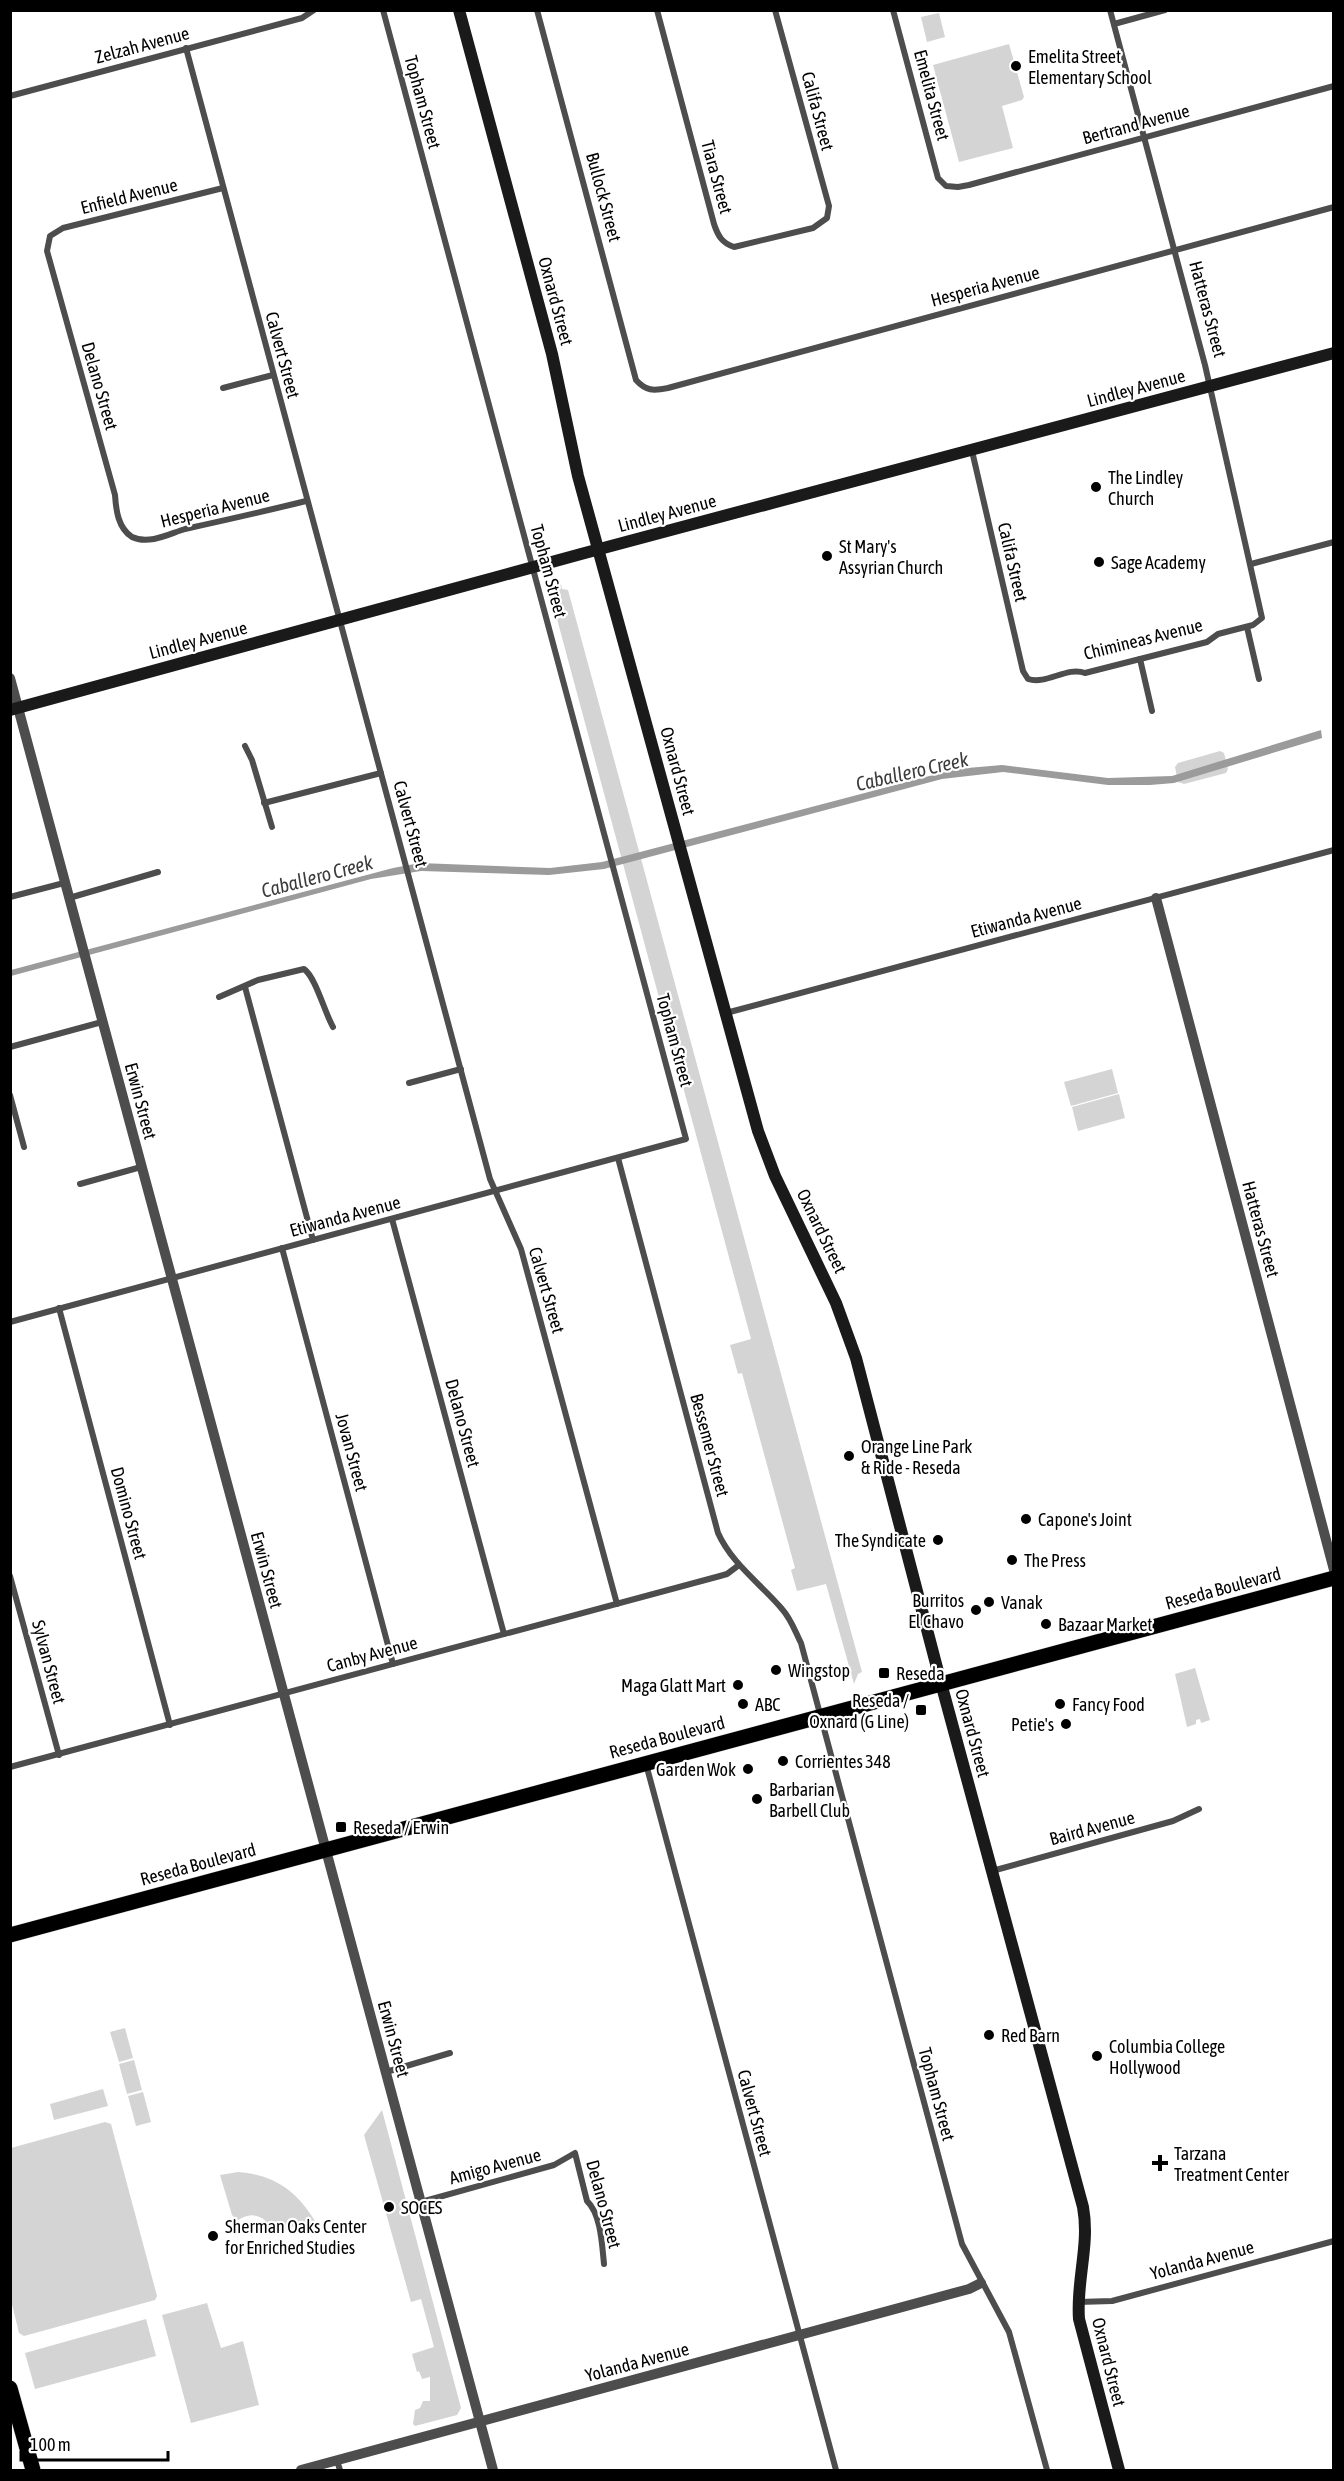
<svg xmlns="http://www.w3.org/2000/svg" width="1344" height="2481" font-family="'Asap Condensed',sans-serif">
<rect width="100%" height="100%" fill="#fff"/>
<g fill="#d4d4d4">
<path d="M939,13l6,24 -18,5 -6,-25z"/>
<path d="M1009,44l15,53 -2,3 -20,6 11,42 -54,14 -26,-97z"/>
<path d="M561,584l1,5 6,1 294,1082 -4,2 -4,10 -28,-100 -29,7 -6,-21 4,-2 -53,-195 -4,1 -8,-29 21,-6 -201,-746 6,-8z"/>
<path d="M1220,751l4,2 4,16 -2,4 -42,11 -6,-2 -3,-15 3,-4z"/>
<path d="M1112,1069l6,24 -47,13 -7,-24z"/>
<path d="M1119,1094l6,24 -47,13 -6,-24z"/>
<path d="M1195,1668l15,52 -9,3 -1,-4 -4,1v4l-9,3 -12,-53z"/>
<path d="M125,2028l8,30 -14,4 -9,-30z"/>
<path d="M134,2060l8,30 -15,4 -8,-30z"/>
<path d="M103,2089l5,17 -54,14 -4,-16z"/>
<path d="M143,2092l8,30 -15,4 -8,-30z"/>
<path d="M382,2110l79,298 -4,7 -42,11 -2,-2 2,-14 5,-2 3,-7h7v-24l-8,2 -3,-8 -2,1 -5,-18 22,-7 -13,-48 -10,3 -47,-167z"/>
<path d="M105,2122l6,2 46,172 -2,4 -131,36 -5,-3 -8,-33v-152z"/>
<path d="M238,2172c36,3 58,18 77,49l-46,11 -4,-12c-11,-7 -18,-6 -28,1l-5,-6 -12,-40z"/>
<path d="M207,2303l14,45 22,-7 16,64 -68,18 -29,-108z"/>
<path d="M146,2319l10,37 -121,33 -10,-36z"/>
</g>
<path fill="#9b9b9b" d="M1321,730l1,8 -148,45 -24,2h-42l-105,-13 -61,7 -338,90 -55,6 -128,-4 -50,8 -360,97v-6l382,-102 27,-5 130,5 52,-6 354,-93 46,-4 106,13 64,-2z"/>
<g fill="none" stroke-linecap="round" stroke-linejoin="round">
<g stroke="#dbdbdb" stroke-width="16">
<g id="primary">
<path d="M10,1935l1324,-357"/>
<path d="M10,2388l23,82"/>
</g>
</g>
<g stroke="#4d4d4d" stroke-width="6">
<path d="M537,10l99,370c10,11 17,11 32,8l666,-181"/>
<path d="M657,10l57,214c4,12 8,19 20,23l79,-19 14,-10 2,-12 -54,-196"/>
<path d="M893,10l42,157 3,11 8,8 12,1 11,-2 365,-99"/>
<path d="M1114,24l51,-14"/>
<path d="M186,48l304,1131 31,70 96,355"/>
<path d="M10,96l292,-78 12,-8"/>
<path d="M223,188l-160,40 -13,8 -3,15 68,244c1,15 3,33 17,42 6,3 16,3 22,2 11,-2 21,-7 31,-10 41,-9 81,-18 121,-28"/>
<path d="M223,388l50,-13"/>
<path d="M972,451l51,220 5,8c19,6 39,-13 57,-6l122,-31 11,-8 35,-9 9,-7 -57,-253 -95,-355"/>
<path d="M1251,564l83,-22"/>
<path d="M1247,627l12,52"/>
<path d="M1140,659l12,52"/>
<path d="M245,746l7,14 20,67"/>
<path d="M264,803l117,-30"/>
<path d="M10,897l54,-14"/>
<path d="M69,898l89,-26"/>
<path d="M245,987l68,253"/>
<path d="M219,997l39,-17 46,-11c12,9 20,42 29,58"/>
<path d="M726,1013l608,-163"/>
<path d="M10,1047l92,-25"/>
<path d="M409,1083l52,-14"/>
<path d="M10,1095l14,52"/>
<path d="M618,1158l100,375c14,31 43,51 64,76 9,10 13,22 19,34l161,601 47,88 38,138"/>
<path d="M80,1184l61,-17"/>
<path d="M392,1219l112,415"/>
<path d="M282,1248l111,416"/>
<path d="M59,1308l111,417"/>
<path d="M10,1322l676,-183 -303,-1129"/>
<path d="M10,1576l49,179"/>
<path d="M646,1764l190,706"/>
<path d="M10,1767l710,-191 7,-2 12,-9"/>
<path d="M992,1871l181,-50 26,-12"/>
<path d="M386,2072l64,-19"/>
<path d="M421,2202l133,-37 21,-12 12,48c14,13 15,44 17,63"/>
<path d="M1078,2302l34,-1 222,-60"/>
<path d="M337,2461l3,9"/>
</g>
<g stroke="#4d4d4d" stroke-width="10">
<path d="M10,678l483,1792"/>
<path d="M1156,898l178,672"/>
<path d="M301,2470l668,-181 12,-6"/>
</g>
<g stroke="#1a1a1a" stroke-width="12">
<path d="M459,10l93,344 26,122 180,655 17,45 61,127 20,55 85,325 142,524c7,38 -7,74 -4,112l40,151"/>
<path d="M10,710l571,-156 753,-201"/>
</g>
<use href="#primary" stroke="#000" stroke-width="15"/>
</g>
<g fill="#000" stroke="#fff" stroke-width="2">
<circle cx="1016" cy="66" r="6"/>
<circle cx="1096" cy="487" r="6"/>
<circle cx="827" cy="556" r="6"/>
<circle cx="1099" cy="562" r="6"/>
<circle cx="849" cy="1456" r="6"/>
<circle cx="1026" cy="1519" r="6"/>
<circle cx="938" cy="1540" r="6"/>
<circle cx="1012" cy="1560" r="6"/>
<circle cx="989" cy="1602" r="6"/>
<circle cx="976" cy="1610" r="6"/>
<circle cx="1046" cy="1624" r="6"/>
<circle cx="776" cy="1670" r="6"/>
<rect x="878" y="1667" width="12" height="12" rx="3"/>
<circle cx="738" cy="1685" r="6"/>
<circle cx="743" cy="1704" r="6"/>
<circle cx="1060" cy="1704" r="6"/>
<rect x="915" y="1704" width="12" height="12" rx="3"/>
<circle cx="1066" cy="1724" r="6"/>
<circle cx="783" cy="1761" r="6"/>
<circle cx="748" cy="1769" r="6"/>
<circle cx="757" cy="1799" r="6"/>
<rect x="335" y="1821" width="12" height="12" rx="3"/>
<circle cx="989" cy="2035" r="6"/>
<circle cx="1097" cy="2056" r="6"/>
<path d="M1157 2154h6v6h6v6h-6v6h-6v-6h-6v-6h6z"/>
<circle cx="389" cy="2207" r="6"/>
<circle cx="213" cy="2236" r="6"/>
</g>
<g text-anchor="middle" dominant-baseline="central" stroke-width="4.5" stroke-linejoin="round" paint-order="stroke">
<g font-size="18" fill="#000" stroke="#fff">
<text transform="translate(142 45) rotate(-15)">Zelzah Avenue</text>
<text transform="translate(932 95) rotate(75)">Emelita Street</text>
<text transform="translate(423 102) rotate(75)">Topham Street</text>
<text transform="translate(818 111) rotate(75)">Califa Street</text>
<text transform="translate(1136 124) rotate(-15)">Bertrand Avenue</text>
<text transform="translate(717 177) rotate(75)">Tiara Street</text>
<text transform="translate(129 196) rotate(-14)">Enfield Avenue</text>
<text transform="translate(604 197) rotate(75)">Bullock Street</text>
<text transform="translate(985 286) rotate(-15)">Hesperia Avenue</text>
<text transform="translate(556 301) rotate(75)">Oxnard Street</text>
<text transform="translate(1208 309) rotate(75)">Hatteras Street</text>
<text transform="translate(283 355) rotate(75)">Calvert Street</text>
<text transform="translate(100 386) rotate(74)">Delano Street</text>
<text transform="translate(1136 388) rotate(-15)">Lindley Avenue</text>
<text transform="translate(215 508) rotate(-14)">Hesperia Avenue</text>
<text transform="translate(667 513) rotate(-15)">Lindley Avenue</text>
<text transform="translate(1013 562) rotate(77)">Califa Street</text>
<text transform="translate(549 571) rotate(75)">Topham Street</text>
<text transform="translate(1143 639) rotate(-14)">Chimineas Avenue</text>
<text transform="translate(198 640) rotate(-15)">Lindley Avenue</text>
<text transform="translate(678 771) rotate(75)">Oxnard Street</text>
<text transform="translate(411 824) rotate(75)">Calvert Street</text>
<text transform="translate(1026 917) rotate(-15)">Etiwanda Avenue</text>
<text transform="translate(675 1040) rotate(75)">Topham Street</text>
<text transform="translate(141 1101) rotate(75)">Erwin Street</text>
<text transform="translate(345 1216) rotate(-15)">Etiwanda Avenue</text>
<text transform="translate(1261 1229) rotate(75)">Hatteras Street</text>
<text transform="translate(822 1231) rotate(64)">Oxnard Street</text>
<text transform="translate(547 1290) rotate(74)">Calvert Street</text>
<text transform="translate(463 1423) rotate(75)">Delano Street</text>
<text transform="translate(710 1445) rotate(75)">Bessemer Street</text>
<text transform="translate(352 1452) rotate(75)">Jovan Street</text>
<text transform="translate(129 1513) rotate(75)">Domino Street</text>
<text transform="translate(267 1570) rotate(75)">Erwin Street</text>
<text transform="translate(1223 1588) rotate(-15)">Reseda Boulevard</text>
<text transform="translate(372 1654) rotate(-15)">Canby Avenue</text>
<text transform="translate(49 1662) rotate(75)">Sylvan Street</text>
<text transform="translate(973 1733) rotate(75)">Oxnard Street</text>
<text transform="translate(667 1737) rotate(-15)">Reseda Boulevard</text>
<text transform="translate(1092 1828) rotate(-15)">Baird Avenue</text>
<text transform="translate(198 1864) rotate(-15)">Reseda Boulevard</text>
<text transform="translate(394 2039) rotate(75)">Erwin Street</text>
<text transform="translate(937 2094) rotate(75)">Topham Street</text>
<text transform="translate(755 2113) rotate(75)">Calvert Street</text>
<text transform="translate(495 2166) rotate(-15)">Amigo Avenue</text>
<text transform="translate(604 2204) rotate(75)">Delano Street</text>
<text transform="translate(1202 2260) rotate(-15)">Yolanda Avenue</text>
<text transform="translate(637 2362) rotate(-15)">Yolanda Avenue</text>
<text transform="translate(1109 2362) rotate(76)">Oxnard Street</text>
</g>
<g font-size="18" fill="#000" stroke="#fff" text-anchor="start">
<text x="1028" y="56">Emelita Street<tspan x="1028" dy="21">Elementary School</tspan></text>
<text x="1108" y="477">The Lindley<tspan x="1108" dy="21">Church</tspan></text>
<text x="839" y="546">St Mary's<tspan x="839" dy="21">Assyrian Church</tspan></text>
<text x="1111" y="562">Sage Academy</text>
<text x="861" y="1446">Orange Line Park<tspan x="861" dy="21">&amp; Ride - Reseda</tspan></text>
<text x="1038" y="1519">Capone's Joint</text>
<text x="926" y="1540" text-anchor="end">The Syndicate</text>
<text x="1024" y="1560">The Press</text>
<text x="964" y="1600" text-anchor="end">Burritos<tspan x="964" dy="21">El Chavo</tspan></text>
<text x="1001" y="1602">Vanak</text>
<text x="1058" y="1624">Bazaar Market</text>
<text x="788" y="1670">Wingstop</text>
<text x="896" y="1673">Reseda</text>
<text x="726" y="1685" text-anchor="end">Maga Glatt Mart</text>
<text x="909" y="1700" text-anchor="end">Reseda /<tspan x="909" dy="21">Oxnard (G Line)</tspan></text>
<text x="755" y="1704">ABC</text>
<text x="1072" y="1704">Fancy Food</text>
<text x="1054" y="1724" text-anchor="end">Petie's</text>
<text x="795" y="1761">Corrientes 348</text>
<text x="736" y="1769" text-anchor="end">Garden Wok</text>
<text x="769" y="1789">Barbarian<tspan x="769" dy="21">Barbell Club</tspan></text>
<text x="353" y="1827">Reseda / Erwin</text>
<text x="1001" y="2035">Red Barn</text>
<text x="1109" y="2046">Columbia College<tspan x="1109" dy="21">Hollywood</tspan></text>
<text x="1174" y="2153">Tarzana<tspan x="1174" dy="21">Treatment Center</tspan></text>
<text x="401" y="2207">SOCES</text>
<text x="225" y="2226">Sherman Oaks Center<tspan x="225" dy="21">for Enriched Studies</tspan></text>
</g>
<g font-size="20" font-style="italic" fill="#3c3c3c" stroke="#fff">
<text transform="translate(912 771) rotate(-13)">Caballero Creek</text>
<text transform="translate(317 876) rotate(-15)">Caballero Creek</text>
</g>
</g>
<rect width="1344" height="2481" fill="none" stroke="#000000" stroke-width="24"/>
<path d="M21 2451v9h147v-9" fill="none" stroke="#000000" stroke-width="3"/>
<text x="30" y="2451" font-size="18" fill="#000000" stroke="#ffffff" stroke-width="4.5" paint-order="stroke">100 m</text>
</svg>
